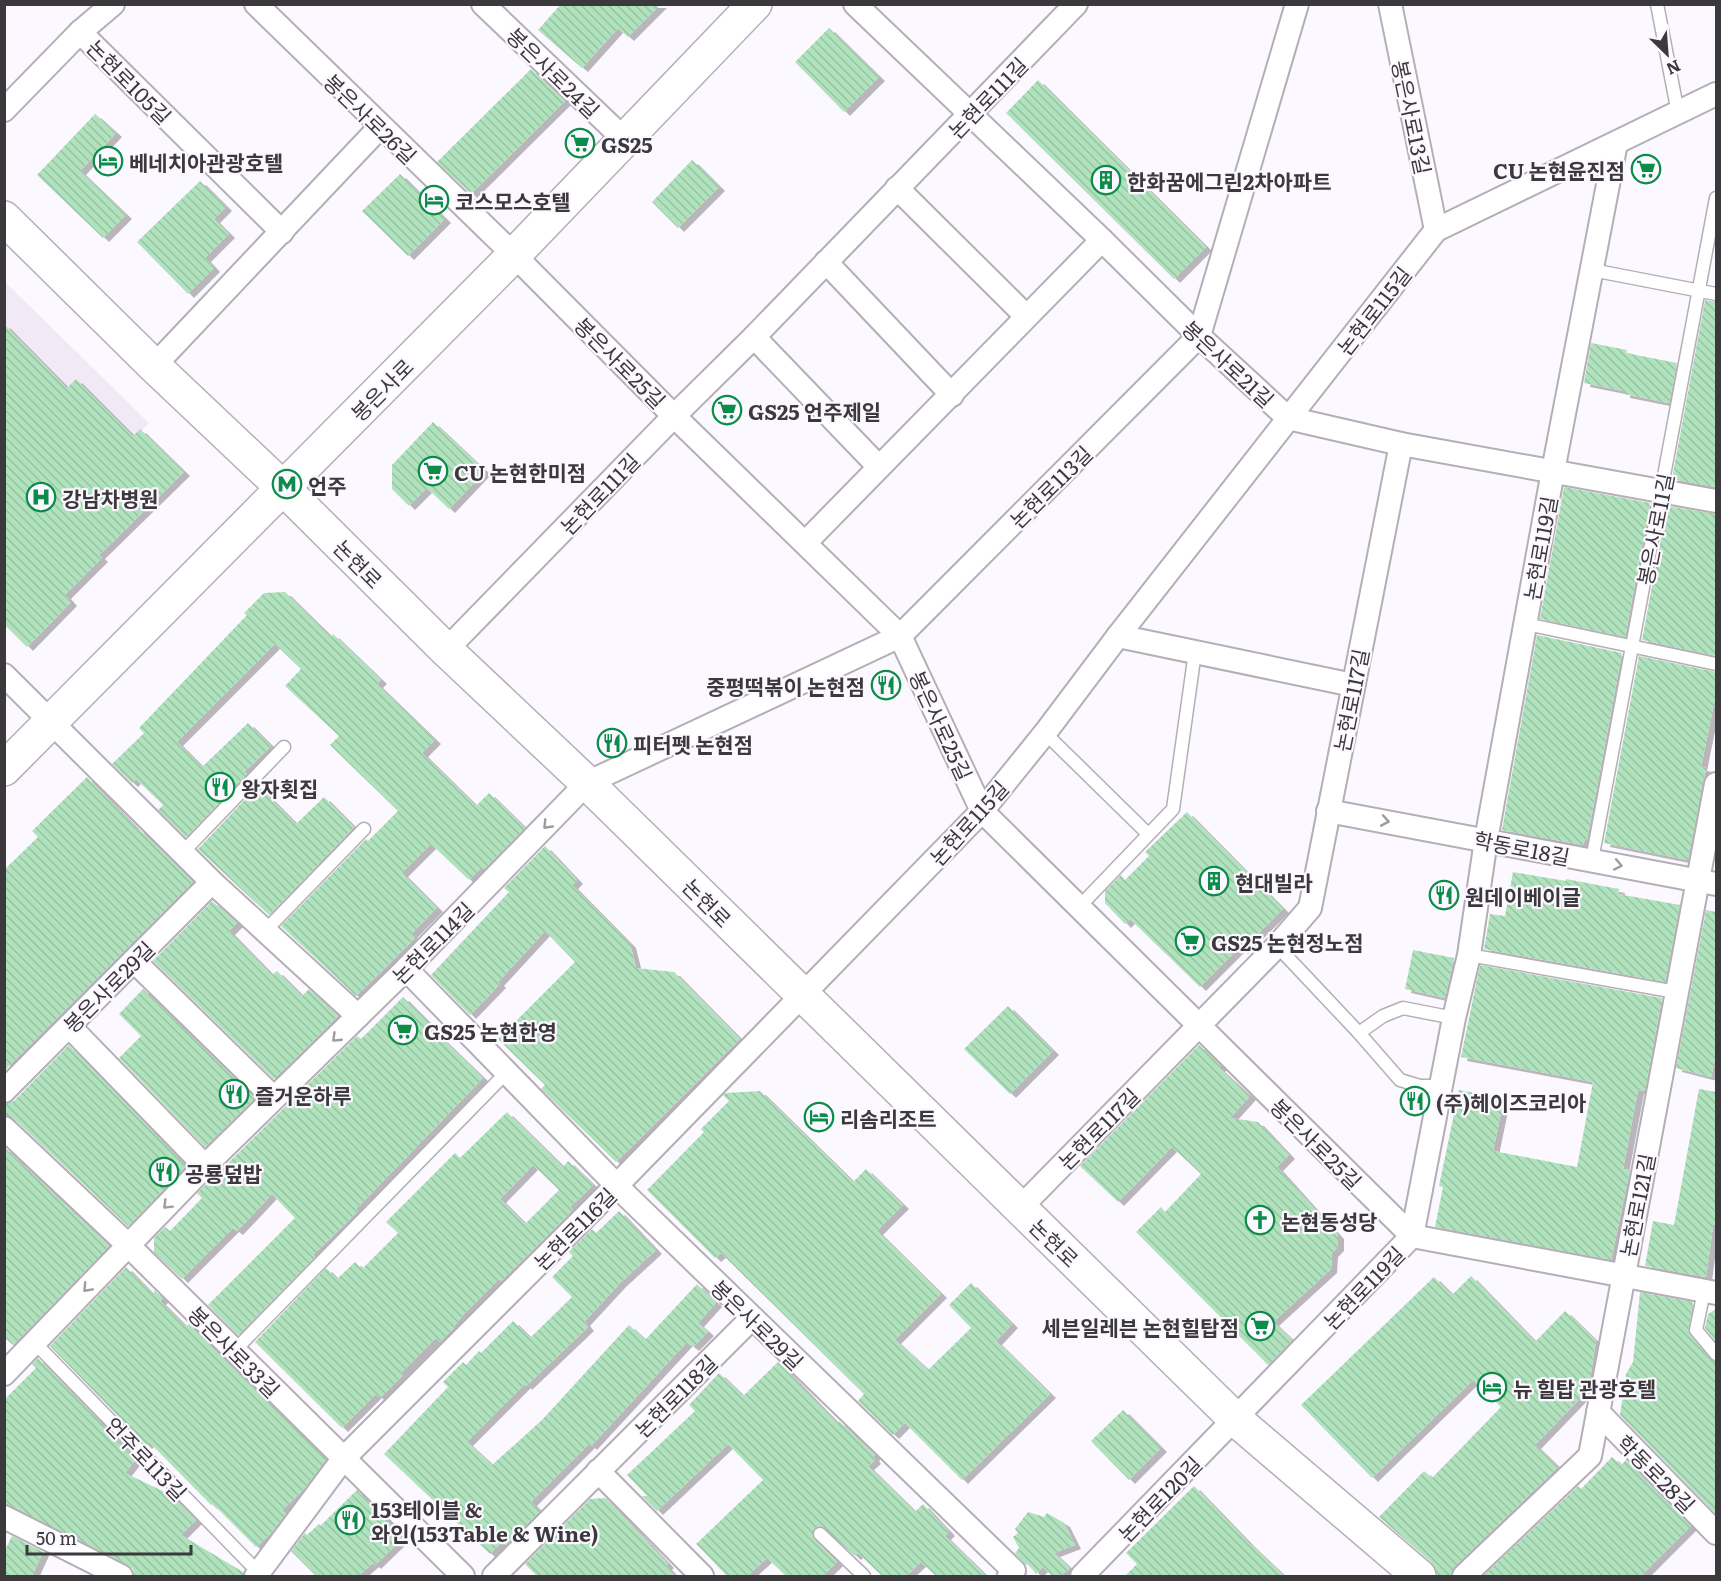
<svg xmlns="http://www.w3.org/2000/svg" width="1721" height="1581" font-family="Literata,'Noto Sans KR',serif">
<defs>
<pattern id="building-back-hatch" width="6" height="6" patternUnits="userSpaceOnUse" patternTransform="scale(1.5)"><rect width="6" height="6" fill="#b0e3bd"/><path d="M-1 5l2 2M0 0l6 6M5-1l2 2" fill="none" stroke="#98c4a3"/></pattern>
<filter id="shadow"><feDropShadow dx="6" dy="4" stdDeviation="0" flood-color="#0004"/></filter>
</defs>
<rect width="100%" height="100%" fill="#fcf8ff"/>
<path fill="#f2e9f6" d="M4,281l145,142 -144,148h-1z"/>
<g fill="url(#building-back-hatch)" fill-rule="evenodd" filter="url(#shadow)">
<path d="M561,4h100l-33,33 -10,-9 -36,40 -44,-38z"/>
<path d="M829,28l50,49 -35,35 -49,-50z"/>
<path d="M531,69l34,32 -94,93 -34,-32z"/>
<path d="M1038,80l168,167 -32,32 -168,-166z"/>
<path d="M95,114l21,19 -36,38 46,44 -23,23 -66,-63z"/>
<path d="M692,160l27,27 -41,41 -26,-26z"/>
<path d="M400,174l45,45 -37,37 -46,-45z"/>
<path d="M200,181l26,26 -12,12 15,15 -24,24 9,10 -26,26 -51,-52z"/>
<path d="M1705,300l11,2v185l-44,-8z"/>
<path d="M4,324l63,64 9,-9 57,57 7,-7 44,43 -85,83 3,3 -37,37 6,7 -44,45 -23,-23z"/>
<path d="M1591,343l36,7 -1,3 51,10 -8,40 -45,-9v-3l-40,-8z"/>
<path d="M433,422l52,49 -36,38 -22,-21 -18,18 -17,-17v-24z"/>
<path d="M1564,487l86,16 -25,134 -85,-18z"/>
<path d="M1667,506l49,8v142l-74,-16z"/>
<path d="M285,592l46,45 2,-3 48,46 -4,4 58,56 -13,13 54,53 13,-13 36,35 -41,41 -2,-2 -13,13 -38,-36 -29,29 35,35 -26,26 4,4 -59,58 -75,-70 85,-87 2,2 30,-30 -68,-66 9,-9 -54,-50 16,-17 -26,-25 -98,98 25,25 46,-44 23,23 -27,26 3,2 -61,63 -28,-27 5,-5 -27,-26 -4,4 -20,-19 32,-31 -5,-5 108,-113 -3,-2 20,-20z"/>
<path d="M1537,635l85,18 -35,187 -2,-1 -2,6 -81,-15z"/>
<path d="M1639,656l77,16v21l-15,74 5,1 -18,92 -84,-17z"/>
<path d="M87,777l51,53 1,-1 54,53 -189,189v-201l34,-33 -6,-6z"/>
<path d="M258,786l38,38 28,-27 30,30 -85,88 -71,-66z"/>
<path d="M1187,812l96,97 -41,41 -3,-2 -39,39 -70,-68 -5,5 -20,-21v-12l16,-16 4,5 24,-24 -4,-4z"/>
<path d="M545,846l32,34 -5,5 58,59 6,24 38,4 66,67 -124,123 -75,-73 4,-4 -47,-46 77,-77 -30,-31 -47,51 2,2 -30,31 -39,-40 78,-83 -5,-4z"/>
<path d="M1513,872l53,9v-2l53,10 -1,5 62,11 -15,77 -181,-33 6,-35 15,2z"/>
<path d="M212,901l25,22 -8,8 43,44 5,-4 25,25 7,-7 29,27 -64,63 -121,-118z"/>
<path d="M1706,910l10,2v142l-5,23 -35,-9z"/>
<path d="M1413,950l41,8 -9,40 -40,-9z"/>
<path d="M1480,965l182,33 -17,93 -7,-1 -15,79 7,1 -19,90 -176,-33 8,-40 -4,-1 20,-96 45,8 -11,53 84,16 16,-85 -132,-25z"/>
<path d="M143,989l112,109 -50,49 -86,-89 22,-22 -22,-22z"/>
<path d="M403,997l31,31 -2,1 51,49 -127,131 2,2 -45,44 2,2 -77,78 -30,-30 87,-87 -23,-24 -35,37 -4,-3 -51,51 -28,-27v-14l11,-11 5,4 32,-33 -5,-5 18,-17 142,-140 4,3z"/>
<path d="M1008,1006l45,45 -43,43 -46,-45z"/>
<path d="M69,1045l117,121 -58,60 -115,-108 -9,-3v-11l10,-3z"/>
<path d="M1199,1045l22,21 -2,2 31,28 -20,22 28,4 31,33 -12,12 61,68v12l-6,6 -1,16 -58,53 19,18 -24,25 -132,-133 25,-25 4,5 36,-38 -29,-27 -54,55 -38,-36z"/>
<path d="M1699,1089l17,3v133h-3l-7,52 -61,-11 8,-45 21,4z"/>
<path d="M760,1091l93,91 13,-13 37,36 -26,26 64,63 -46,46 33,30 43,-42 -22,-23 22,-22 41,41 -16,17 54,53 -88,86 -57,-57 -12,12 -35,-34 6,-7 -143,-141 -6,5 -68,-68 57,-58 -3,-3 28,-28 -6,-6 3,-2z"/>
<path d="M507,1112l56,55 5,-6 25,24 -23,22 3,3 -72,71 -2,-2 -36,36 -9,11 1,1 -15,15 -4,-4 -35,35 2,2 -23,23 -4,-4 -34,34 -87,-86 71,-74 11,11 18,-17 7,7 36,-36 -12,-11 69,-69 5,5zM533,1165l26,25 -34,34 -25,-25z"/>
<path d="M4,1147l105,99 -96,99 -9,-8z"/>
<path d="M619,1211l37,39 -36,33 -36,39 4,5 -62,59 -1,-2 -58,58 25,23 50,-45 87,-95 16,15 52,-56 19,19 -18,20 10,9 -15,15 -6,-5 -96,104 -2,-2 -58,58 9,9 -34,34 -4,-3 -12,12 -106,-100 64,-67 -5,-5 20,-20 3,3 13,-14 2,2 32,-32 17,17 42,-41 -20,-20 21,-21 -4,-4 23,-23 4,4z"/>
<path d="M126,1267l28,29v-6l9,8 -3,3 26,26 3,-3 137,135 -21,29 -23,22 4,4 -14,18 -16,15 -43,-43 -2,1 -62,-63 -3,3 -96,-99z"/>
<path d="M1471,1276l64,66 30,-31 31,30 -8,49 -53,55 23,22 -103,99 -4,10h-13l-7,-14 -52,-45 45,-46 8,7 69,-71 -28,-27 -101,98 -71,-73 133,-128 18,18z"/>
<path d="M1640,1292l53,10 -5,30 22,27 6,3v152l-96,-99 6,-41 7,-12z"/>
<path d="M1716,1309v33l-11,-14 3,-14z"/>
<path d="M38,1358l98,101 -11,14 46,22 25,25 -15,15 62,37v4h-109l-1,-7 -6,-5 -123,-60v-104l32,-32 -4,-4z"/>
<path d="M778,1362l59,61 2,-2 36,34 -2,2 2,3 -7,6 47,46 8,-8 26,28 -4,4 41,40h-50l-15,-14 -15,14h-24l-24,-23 -3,3 -34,-30 -7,3 -2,8 25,25 -14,14h-37l-19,-18 -20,18h-20l-31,-32 67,-64 -35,-36 -71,67 -15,-15h5l-20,-21 68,-64 -6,-6 30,-32 24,23z"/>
<path d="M1123,1410l38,38 -32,32 -38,-39z"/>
<path d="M1612,1457l9,8 5,-5 65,66 -50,50h-158l95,-90 3,3z"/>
<path d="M1194,1486l55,57 35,33h-159l12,-12 -11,-11z"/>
<path d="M357,1490l47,47 -29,28 -2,-2 -15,13h-42l-25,-25 14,-18 2,2 12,-11 1,2z"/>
<path d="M606,1498l62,66 -2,2 10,10h-139l-12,-12 65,-65z"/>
<path d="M1028,1512l16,5 3,-4 17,10 11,22 -21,8 16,15 -10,8h-8l-9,-9 -7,7 -8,-11 -2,2 -11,-12 4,-5 -6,-11 5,-4 -3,-4z"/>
<path d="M12,1536l31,16 -11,24h-28v-24z"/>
</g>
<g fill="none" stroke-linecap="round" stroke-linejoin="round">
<g stroke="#b4afb6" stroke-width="15">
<g id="service">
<path d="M1657,4l21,109"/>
<path d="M1592,270l124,24"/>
<path d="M1526,624l190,40"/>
<path d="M1045,733l103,101"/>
<path d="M183,852l101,-105"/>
<path d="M1592,860l124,-662"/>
<path d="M1079,907l94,-98 22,-157"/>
<path d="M265,931l99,-102"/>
<path d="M1277,946l82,87 41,47 20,6h22"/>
<path d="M1469,955l207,37"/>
<path d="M1359,1033l24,-17 20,-8 51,10"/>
<path d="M1704,1291l-8,39 20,24"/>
<path d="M35,1343l224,230"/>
<path d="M234,1351l273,-279"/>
<path d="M820,1534l44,42"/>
</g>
</g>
<g stroke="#b4afb6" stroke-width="26">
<g id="minor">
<path d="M256,4l258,251 160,161 226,220 82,175 430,425 304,57"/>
<path d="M483,4l141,135"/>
<path d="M855,4l247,236 97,96 89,82 113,26 315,57"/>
<path d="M1390,4l46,226"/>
<path d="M80,32l202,200"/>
<path d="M4,110l76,-78 33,-28"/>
<path d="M897,188l129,128"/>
<path d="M826,262l126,133"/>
<path d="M754,337l125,130"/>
<path d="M154,366l226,-239"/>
<path d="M805,543l297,-303"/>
<path d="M1118,636l235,49"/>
<path d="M446,650l228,-234 80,-79 322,-333"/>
<path d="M4,675l208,207 146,134"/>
<path d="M1328,811l388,73"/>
<path d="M134,961l140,137"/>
<path d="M406,969l222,228 386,374 -5,5"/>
<path d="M69,1026l136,140"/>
<path d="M4,1091l208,-209"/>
<path d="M4,1128l124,117 335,331"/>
<path d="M1020,1208l257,-262 33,-38 91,-464"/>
<path d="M4,1374l201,-208 201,-197 181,-186 313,-147 299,-300 98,-332"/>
<path d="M1598,1412l118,121"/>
<path d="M598,1471l104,105"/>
<path d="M4,1517l117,59"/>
<path d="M256,1576l87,-117 274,-274 365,-374 63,-78 73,-97 318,-406 280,-136"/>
<path d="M494,1576l258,-258"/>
<path d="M1082,1576l330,-340 42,-218 15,-63 17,-115 67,-369 63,-328"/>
<path d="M1464,1576l126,-120 126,-672"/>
</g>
</g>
<g stroke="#b4afb6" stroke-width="36">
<path id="secondary" d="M4,769l510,-514 241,-251"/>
</g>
<g stroke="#b4afb6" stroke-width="36">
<path id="primary" d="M4,218l150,148 129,122 163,162 141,133 648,636 184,157"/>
</g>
<use href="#service" stroke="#fff" stroke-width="12"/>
<use href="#minor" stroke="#fff" stroke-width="22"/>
<use href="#secondary" stroke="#fff" stroke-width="33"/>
<use href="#primary" stroke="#fff" stroke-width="33"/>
</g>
<defs><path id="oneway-chevron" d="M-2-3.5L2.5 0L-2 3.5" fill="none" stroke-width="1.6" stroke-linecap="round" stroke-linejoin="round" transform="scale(1.5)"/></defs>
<g stroke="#9d9c9e">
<use href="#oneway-chevron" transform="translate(1385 821) rotate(10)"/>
<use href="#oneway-chevron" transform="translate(547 825) rotate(134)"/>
<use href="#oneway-chevron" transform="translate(1618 865) rotate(11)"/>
<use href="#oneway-chevron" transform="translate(336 1038) rotate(136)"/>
<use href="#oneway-chevron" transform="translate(167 1205) rotate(135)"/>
<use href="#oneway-chevron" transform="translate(87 1288) rotate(133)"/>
</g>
<defs>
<g id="supermarket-ring" transform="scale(1.5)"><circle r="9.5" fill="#fcf8ff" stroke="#0b8d49" stroke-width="1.5"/><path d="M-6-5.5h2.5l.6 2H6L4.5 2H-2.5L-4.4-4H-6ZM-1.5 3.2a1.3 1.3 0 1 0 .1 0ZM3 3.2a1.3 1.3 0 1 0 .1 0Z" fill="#0b8d49"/></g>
<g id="hotel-ring" transform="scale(1.5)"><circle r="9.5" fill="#fcf8ff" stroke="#0b8d49" stroke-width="1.5"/><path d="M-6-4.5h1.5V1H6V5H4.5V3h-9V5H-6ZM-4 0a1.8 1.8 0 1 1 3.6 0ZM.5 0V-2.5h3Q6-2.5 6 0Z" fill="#0b8d49"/></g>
<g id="building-ring" transform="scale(1.5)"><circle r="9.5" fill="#fcf8ff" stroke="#0b8d49" stroke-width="1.5"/><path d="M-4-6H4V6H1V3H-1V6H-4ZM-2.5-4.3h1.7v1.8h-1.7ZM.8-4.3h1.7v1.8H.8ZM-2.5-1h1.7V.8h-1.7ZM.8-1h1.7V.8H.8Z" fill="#0b8d49"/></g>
<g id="metro-ring" transform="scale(1.5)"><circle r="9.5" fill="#fcf8ff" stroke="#0b8d49" stroke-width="1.5"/><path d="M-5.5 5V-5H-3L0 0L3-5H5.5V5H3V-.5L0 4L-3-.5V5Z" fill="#0b8d49"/></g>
<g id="hospital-ring" transform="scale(1.5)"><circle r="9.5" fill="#fcf8ff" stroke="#0b8d49" stroke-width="1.5"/><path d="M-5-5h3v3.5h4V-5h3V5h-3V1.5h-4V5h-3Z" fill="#0b8d49"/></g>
<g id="restaurant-ring" transform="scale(1.5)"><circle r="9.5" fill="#fcf8ff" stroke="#0b8d49" stroke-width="1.5"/><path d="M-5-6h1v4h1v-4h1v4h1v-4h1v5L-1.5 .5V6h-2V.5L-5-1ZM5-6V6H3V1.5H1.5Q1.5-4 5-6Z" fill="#0b8d49"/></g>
<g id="church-ring" transform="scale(1.5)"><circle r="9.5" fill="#fcf8ff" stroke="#0b8d49" stroke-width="1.5"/><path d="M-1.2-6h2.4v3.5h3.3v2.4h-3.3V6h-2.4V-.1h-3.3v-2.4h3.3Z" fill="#0b8d49"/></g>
</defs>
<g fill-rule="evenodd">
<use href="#supermarket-ring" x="580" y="143"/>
<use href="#hotel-ring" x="108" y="161"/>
<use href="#supermarket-ring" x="1646" y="169"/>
<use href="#building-ring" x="1106" y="180"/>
<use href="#hotel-ring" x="434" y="200"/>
<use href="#supermarket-ring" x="727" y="410"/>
<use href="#supermarket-ring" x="433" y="471"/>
<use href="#metro-ring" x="287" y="484"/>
<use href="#hospital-ring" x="41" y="497"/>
<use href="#restaurant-ring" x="886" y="685"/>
<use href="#restaurant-ring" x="612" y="743"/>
<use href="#restaurant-ring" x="220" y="787"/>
<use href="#building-ring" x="1214" y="881"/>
<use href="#restaurant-ring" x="1444" y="895"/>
<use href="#supermarket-ring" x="1190" y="941"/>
<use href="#supermarket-ring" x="403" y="1030"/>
<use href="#restaurant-ring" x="234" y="1094"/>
<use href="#restaurant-ring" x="1415" y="1101"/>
<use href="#hotel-ring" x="819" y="1117"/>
<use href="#restaurant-ring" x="164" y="1172"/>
<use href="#church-ring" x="1260" y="1220"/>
<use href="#supermarket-ring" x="1260" y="1326"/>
<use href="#hotel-ring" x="1492" y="1387"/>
<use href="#restaurant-ring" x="350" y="1520"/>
</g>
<g text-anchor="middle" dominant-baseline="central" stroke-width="4.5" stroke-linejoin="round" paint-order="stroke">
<g font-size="21" fill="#3b393c" stroke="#fcf8ff">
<text transform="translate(554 72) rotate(44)">봉은사로24길</text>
<text transform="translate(130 81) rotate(45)">논현로105길</text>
<text transform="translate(987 97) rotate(-46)">논현로111길</text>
<text transform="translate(1413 117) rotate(78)">봉은사로13길</text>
<text transform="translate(371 118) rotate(44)">봉은사로26길</text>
<text transform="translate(1373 310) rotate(-52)">논현로115길</text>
<text transform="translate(621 362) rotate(45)">봉은사로25길</text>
<text transform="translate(1229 363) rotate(43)">봉은사로21길</text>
<text transform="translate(381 389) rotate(-45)">봉은사로</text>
<text transform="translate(1050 486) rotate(-45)">논현로113길</text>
<text transform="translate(599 493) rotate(-46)">논현로111길</text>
<text transform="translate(1654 529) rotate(-79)">봉은사로11길</text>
<text transform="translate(1539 548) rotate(-80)">논현로119길</text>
<text transform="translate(359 563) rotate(45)">논현로</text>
<text transform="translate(1350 700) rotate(-79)">논현로117길</text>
<text transform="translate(942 725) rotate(65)">봉은사로25길</text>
<text transform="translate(968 822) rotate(-48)">논현로115길</text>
<text transform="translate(1522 847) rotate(11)">학동로18길</text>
<text transform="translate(708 902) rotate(45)">논현로</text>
<text transform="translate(432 942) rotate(-45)">논현로114길</text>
<text transform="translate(108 986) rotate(-45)">봉은사로29길</text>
<text transform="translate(1098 1128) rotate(-45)">논현로117길</text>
<text transform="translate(1317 1143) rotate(45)">봉은사로25길</text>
<text transform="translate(1636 1205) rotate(-79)">논현로121길</text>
<text transform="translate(574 1228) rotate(-45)">논현로116길</text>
<text transform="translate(1055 1242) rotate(44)">논현로</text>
<text transform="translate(1363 1287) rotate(-46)">논현로119길</text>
<text transform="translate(758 1324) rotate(44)">봉은사로29길</text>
<text transform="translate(235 1351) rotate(45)">봉은사로33길</text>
<text transform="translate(675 1395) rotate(-45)">논현로118길</text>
<text transform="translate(147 1458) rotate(46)">언주로113길</text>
<text transform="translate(1657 1473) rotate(45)">학동로28길</text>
<text transform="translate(1159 1498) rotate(-46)">논현로120길</text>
</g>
<g font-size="21" font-weight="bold" fill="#3b393c" stroke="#fcf8ff" text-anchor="start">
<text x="601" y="143">GS25</text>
<text x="129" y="161">베네치아관광호텔</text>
<text x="1625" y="169" text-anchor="end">CU 논현윤진점</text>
<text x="1127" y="180">한화꿈에그린2차아파트</text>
<text x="455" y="200">코스모스호텔</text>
<text x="748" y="410">GS25 언주제일</text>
<text x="454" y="471">CU 논현한미점</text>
<text x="308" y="484">언주</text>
<text x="62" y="497">강남차병원</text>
<text x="865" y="685" text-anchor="end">중평떡볶이 논현점</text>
<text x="633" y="743">피터펫 논현점</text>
<text x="241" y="787">왕자횟집</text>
<text x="1235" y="881">현대빌라</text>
<text x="1465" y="895">원데이베이글</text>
<text x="1211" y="941">GS25 논현정노점</text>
<text x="424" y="1030">GS25 논현한영</text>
<text x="255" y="1094">즐거운하루</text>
<text x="1436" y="1101">(주)헤이즈코리아</text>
<text x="840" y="1117">리솜리조트</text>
<text x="185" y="1172">공룡덮밥</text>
<text x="1281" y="1220">논현동성당</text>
<text x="1239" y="1326" text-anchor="end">세븐일레븐 논현힐탑점</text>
<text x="1513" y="1387">뉴 힐탑 관광호텔</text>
<text x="371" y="1508">153테이블 &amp;<tspan x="371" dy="24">와인(153Table &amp; Wine)</tspan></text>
</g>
</g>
<rect width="1721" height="1581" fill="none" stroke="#3b393c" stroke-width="12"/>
<g transform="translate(1667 54) rotate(155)" stroke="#fcf8ff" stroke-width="4.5" paint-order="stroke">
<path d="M0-4.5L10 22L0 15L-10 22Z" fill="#3b393c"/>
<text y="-9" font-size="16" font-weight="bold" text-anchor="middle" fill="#3b393c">N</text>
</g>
<path d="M27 1545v9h164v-9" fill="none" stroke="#3b393c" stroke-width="3"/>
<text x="36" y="1545" font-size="18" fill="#3b393c" stroke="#fcf8ff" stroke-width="4.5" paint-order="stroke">50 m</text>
</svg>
